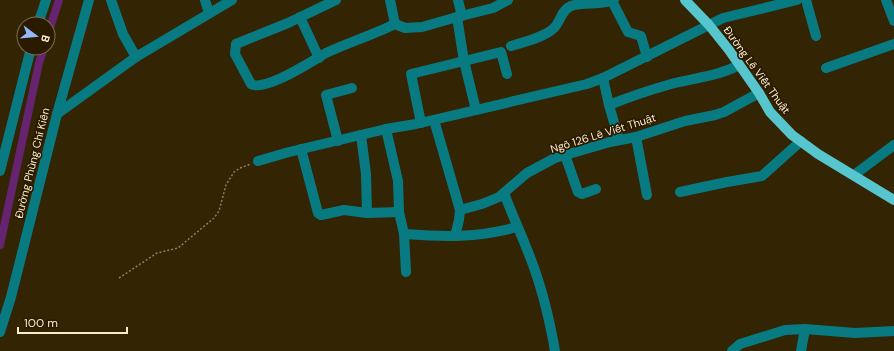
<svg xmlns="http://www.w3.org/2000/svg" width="894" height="351" font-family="'DM Sans',sans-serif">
<rect width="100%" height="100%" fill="#332404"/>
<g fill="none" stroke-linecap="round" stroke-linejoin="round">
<g stroke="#662470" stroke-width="8">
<path d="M48,34l11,-34"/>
<path d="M0,245l39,-182 5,-15"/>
</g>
<path stroke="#8e7e5f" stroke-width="1.5" stroke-dasharray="2 2" stroke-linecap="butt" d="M119,278l38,-25 21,-5 36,-30 5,-7 7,-26 8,-13 6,-4 11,-4"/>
<g stroke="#087b82" stroke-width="10">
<path d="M111,0l12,34 13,23"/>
<path d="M205,0l4,13"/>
<path d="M336,0l-48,23 -52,21 -1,10 16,30c15,8 61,-23 75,-31 23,-11 47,-18 69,-29"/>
<path d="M390,0l5,24"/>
<path d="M458,0l4,16"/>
<path d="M806,0l10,36"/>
<path d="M886,0l8,21"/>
<path d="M612,1l16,31 13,4 6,21"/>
<path d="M300,17l19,41"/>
<path d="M457,17l7,44 12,49"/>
<path d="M38,24l8,-24"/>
<path d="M395,24l10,4 17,-1 35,-10 36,-9 15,-8"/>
<path d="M511,46c13,-4 34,-9 43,-18 7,-7 7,-18 17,-22 13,-5 29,0 43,-6"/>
<path d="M826,68l68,-24"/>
<path d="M603,78l6,27 10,35"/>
<path d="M609,105c20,-8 41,-15 62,-21 22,-6 48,-8 68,-19"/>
<path d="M57,114l79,-57 96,-57"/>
<path d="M434,120l26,90 -1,10 -4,16"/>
<path d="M421,123l-10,-49 90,-22 6,22"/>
<path d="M386,129l12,52 1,31 5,22 2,38"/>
<path d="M361,135l5,39 1,39"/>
<path d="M636,137l11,58"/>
<path d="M338,141l-12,-46 26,-7"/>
<path d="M301,149l17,64 3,2 23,-5 23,3 32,-1"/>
<path d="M565,155l13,37 4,2 14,-5"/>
<path d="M258,161l31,-9 97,-23 30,-5 171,-40 16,-6 120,-60 74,-18"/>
<path d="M0,171l31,-123"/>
<path d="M854,175l40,-30"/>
<path d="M680,192l47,-10 35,-6 39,-35"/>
<path d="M504,193c7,19 15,36 22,54 14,33 23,69 29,104"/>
<path d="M460,210l22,-6 17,-7 28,-24 28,-15 55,-16 26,-5 49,-16 30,-6 9,-3 35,-19"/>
<path d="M404,234c41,3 72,4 113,-7"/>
<path d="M0,332l11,-35 46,-183 32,-114"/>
<path d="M732,351l8,-7 45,-14 20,-1 50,4 39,-2"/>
<path d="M801,351l4,-22"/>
</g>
<path stroke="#56c5cd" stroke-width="10" d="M685,0l24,25 20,25 30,43 11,19 22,23 26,19 76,46"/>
</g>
<g text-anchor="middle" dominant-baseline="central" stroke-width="3.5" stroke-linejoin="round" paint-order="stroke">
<g font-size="11" fill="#fbebcd" stroke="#291a00">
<text transform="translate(757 70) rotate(54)">Đường Lê Viết Thuật</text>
<text transform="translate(603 133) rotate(-17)">Ngõ 126 Lê Viết Thuật</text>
<text transform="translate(32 163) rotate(-76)">Đường Phùng Chí Kiên</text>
</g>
</g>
<g transform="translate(36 36) rotate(106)"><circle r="19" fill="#291a00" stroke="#7d6e52"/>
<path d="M0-3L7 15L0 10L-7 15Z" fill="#92b7fd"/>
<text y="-6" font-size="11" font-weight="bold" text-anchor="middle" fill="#fbebcd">B</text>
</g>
<path d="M18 327v6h109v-6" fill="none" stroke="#fbebcd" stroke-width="2"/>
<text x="24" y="327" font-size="12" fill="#fbebcd" stroke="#291a00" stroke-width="3" paint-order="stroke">100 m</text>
</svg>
